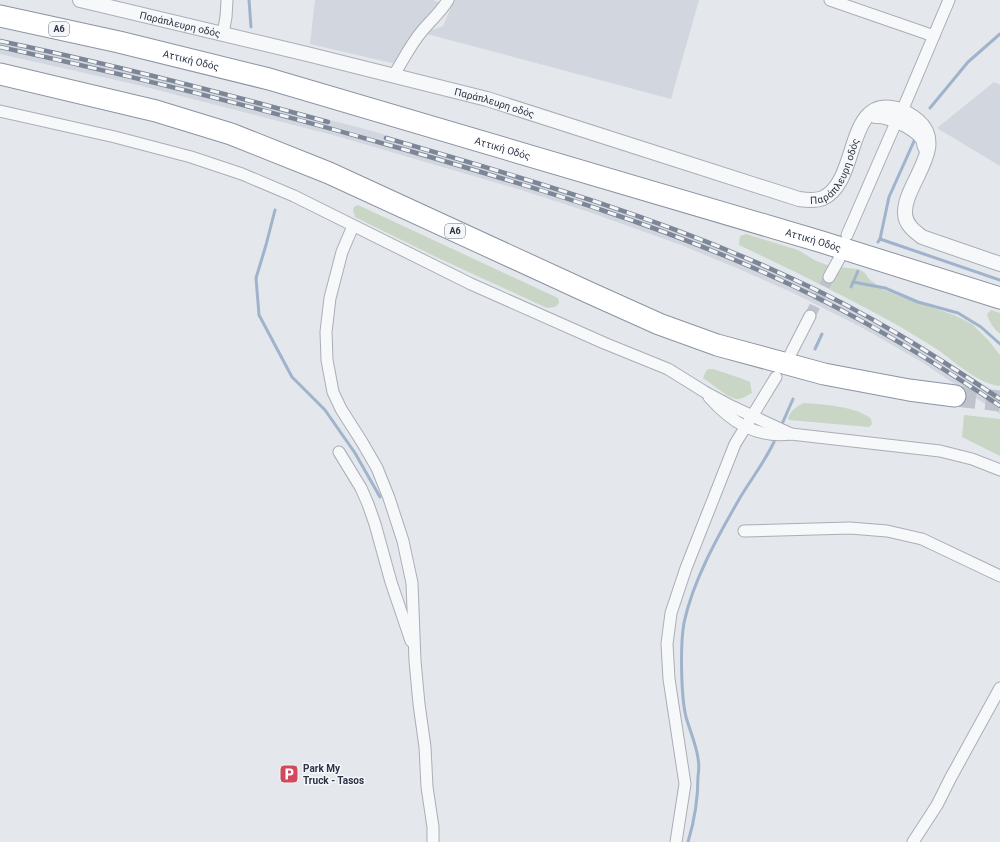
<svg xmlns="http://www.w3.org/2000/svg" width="1000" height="842" font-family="Roboto,sans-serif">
<rect width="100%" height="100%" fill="#e4e7ec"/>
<g fill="#d2d6de">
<path d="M315,0h118l7,3 -44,61 -86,-20z"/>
<path d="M454,0h245l-28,99 -244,-65 2,-3 14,-5z"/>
<path d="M0,39l139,31 233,61 158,47 131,44 51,19 54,23 52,24 83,45 44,27 55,36v18l-80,-53 -61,-35 -68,-34 -52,-23 -58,-24 -92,-33 -68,-22 -188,-55 -195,-50 -138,-31z"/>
<path d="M994,82l6,3v81l-63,-38z"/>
</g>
<g fill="#c9d6c5">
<path d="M358,205l200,93 1,5 -4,4 -8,1 -111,-51 -81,-40 -2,-7 1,-3z"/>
<path d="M746,234l52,16 18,11 14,5 27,3 7,3 6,8 14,10 34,13 36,12 18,9 17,17 11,14v31c-21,-2 -45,-24 -62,-36 -16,-10 -33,-21 -50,-30 -49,-27 -99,-51 -149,-75l1,-9z"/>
<path d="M991,310l9,3v21c-6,-5 -11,-12 -13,-20z"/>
<path d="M709,369h4l27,9 10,4 2,11c-4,2 -9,6 -14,6 -8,1 -27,-16 -35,-21l3,-7z"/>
<path d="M804,403c18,1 55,4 67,16l1,5 -3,3 -80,-7 -1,-2c3,-8 9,-12 16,-15z"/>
<path d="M964,415l36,4v37l-38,-19z"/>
</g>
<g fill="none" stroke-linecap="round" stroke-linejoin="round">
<g stroke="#9fb4cc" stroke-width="3">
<path d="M249,0l2,27"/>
<path d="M930,108l38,-46 32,-28"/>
<path d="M275,210l-9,35 -10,33 3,37 33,62 33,33 30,43 25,44"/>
<path d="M880,239l9,-42 26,-58"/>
<path d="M878,242l2,-3 120,41"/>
<path d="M853,282l32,6 33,14 40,11 23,14 19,17"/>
<path d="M851,287l7,-16"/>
<path d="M815,349l7,-15"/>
<path d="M782,424l11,-25"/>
<path d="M688,842c7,-23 10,-42 10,-66 1,-6 1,-12 0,-18 -2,-14 -8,-27 -12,-41 -5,-21 -6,-72 -2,-94 9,-43 35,-89 57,-127 11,-18 24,-35 33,-54"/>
</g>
<path stroke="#bfc3cb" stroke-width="11" stroke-dasharray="11 5.5" stroke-linecap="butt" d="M810,316l19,-39"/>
<path stroke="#bfc3cb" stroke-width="21" stroke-dasharray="21 10" stroke-linecap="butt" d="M955,396l45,5"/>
<g stroke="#a9aeb7" stroke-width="13">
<g id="minor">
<path d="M830,0l104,36"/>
<path d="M223,34l3,-17 1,-17"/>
<path d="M394,75c9,-15 17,-31 28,-44 9,-11 19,-19 26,-31"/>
<path d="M0,111l115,26 76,20 51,17 52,22 177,88 133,59 64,26 37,23 26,14 60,28"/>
<path d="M902,111l47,-111"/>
<path d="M353,226l-11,26 -12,46 -4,34 1,28 6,32 8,17 21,33 15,26 12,30 14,43 9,42 3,78 4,43 6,43 2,40 6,40v15"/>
<path d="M847,235l50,-115"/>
<path d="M829,277l10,-18"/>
<path d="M790,355l20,-39"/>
<path d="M709,397c23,26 47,41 82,37l149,17 32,8 28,11"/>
<path d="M339,452l22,36 7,16 7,20 16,58 20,59"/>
<path d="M744,531l106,-3 37,3 35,8 78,37"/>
<path d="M676,842l9,-58 -16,-105 -2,-35 4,-31 15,-45 49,-124 41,-67"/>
<path d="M913,842l24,-37 13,-26 50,-91"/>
</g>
</g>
<g stroke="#a9aeb7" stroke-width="16">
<g id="tertiary">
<path id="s1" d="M80,0l227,54 180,45 312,100c7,1 17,2 24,-1 37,-17 22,-103 74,-89 7,2 15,7 21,12 30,26 -14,63 -13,92 0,11 9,18 17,24l78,27"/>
<path d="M875,116c13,-1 39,11 47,22 2,2 2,6 3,9"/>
</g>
</g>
<g stroke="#8b94a3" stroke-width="23">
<g id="motorway">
<path id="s2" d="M0,16l119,26 150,37 553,163 178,56"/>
<path d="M0,74l156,37 75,23 98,39 261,120 69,31 58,21 107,29 85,16 46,6"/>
</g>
</g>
<use href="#minor" stroke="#f7f8fa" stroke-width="11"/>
<use href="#tertiary" stroke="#f7f8fa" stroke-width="14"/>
<use href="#motorway" stroke="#fff" stroke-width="21"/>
<g stroke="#7d8696" stroke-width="4.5">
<g id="rail">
<path d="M0,41c110,23 220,51 328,81"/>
<path d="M0,47c137,30 272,64 406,103 131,38 262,77 385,135 73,34 142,76 209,121"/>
<path d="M386,138c138,40 277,80 407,141 73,33 140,75 207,120"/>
</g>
</g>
<use href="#rail" stroke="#f4f6f9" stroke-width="3" stroke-dasharray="9" stroke-linecap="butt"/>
</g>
<defs>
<g id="parking-square" transform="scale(1)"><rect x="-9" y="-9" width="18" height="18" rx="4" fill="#d1495b" stroke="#f4f6f9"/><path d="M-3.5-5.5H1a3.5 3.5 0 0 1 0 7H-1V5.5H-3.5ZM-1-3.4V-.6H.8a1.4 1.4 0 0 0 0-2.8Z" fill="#fff"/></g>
</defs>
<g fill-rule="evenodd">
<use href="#parking-square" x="289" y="774"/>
</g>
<g text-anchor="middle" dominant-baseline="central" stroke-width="3" stroke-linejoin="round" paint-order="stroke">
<g fill="#f4f6f9" stroke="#676e7b" stroke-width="1">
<rect x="49" y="22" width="20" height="14" rx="3"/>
<rect x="445" y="224" width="20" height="14" rx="3"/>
</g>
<g font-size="9" font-weight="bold" fill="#2b3445">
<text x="59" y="29">Α6</text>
<text x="455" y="231">Α6</text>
</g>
<g font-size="10" fill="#2b3445" stroke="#f4f6f9">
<text stroke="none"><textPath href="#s1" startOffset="103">Παράπλευρη οδός</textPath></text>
<text stroke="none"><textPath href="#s2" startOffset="196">Αττική Οδός</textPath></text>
<text stroke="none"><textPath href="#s1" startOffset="427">Παράπλευρη οδός</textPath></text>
<text stroke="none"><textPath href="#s2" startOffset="520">Αττική Οδός</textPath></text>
<text stroke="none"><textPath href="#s1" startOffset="799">Παράπλευρη οδός</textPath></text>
<text stroke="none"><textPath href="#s2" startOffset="844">Αττική Οδός</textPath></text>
</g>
<g font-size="10" font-weight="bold" fill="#2b3445" stroke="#f4f6f9" text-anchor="start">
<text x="303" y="768">Park My<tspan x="303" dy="12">Truck - Tasos</tspan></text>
</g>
</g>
</svg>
